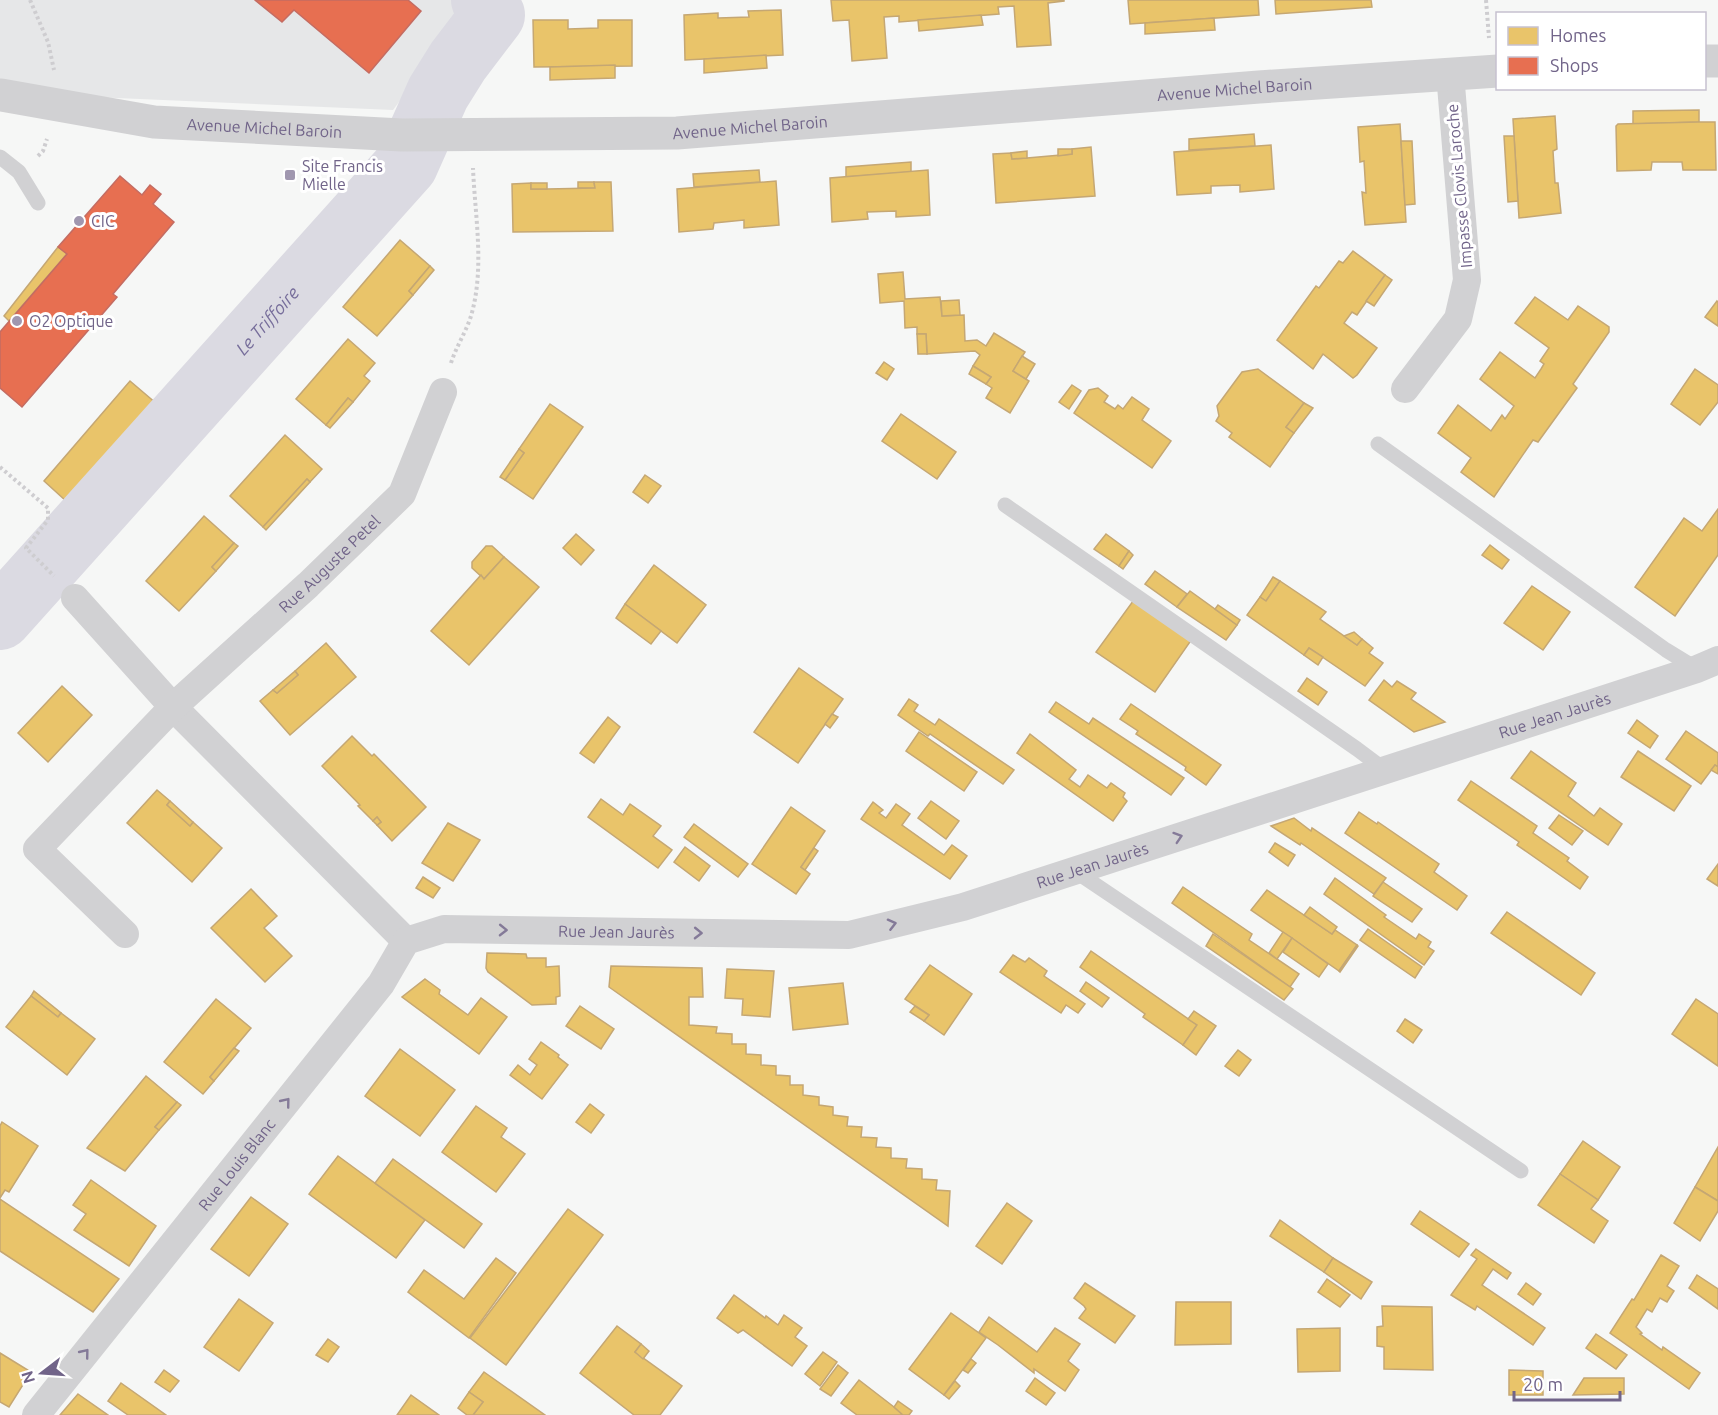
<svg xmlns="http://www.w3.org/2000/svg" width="1718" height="1415" font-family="Ubuntu,sans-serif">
<rect width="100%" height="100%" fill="#f6f7f6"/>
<path fill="#e6e7e8" d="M0,0h475l-82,110 -393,-17z"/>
<g fill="#e9c46a" stroke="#c5a773" stroke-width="1.5">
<path d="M831,0h233v1l-16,2 3,42 -34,2 -3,-41 -16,1 1,7 -100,8v-6l-15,1 3,41 -35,3 -3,-41 -16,1z"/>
<path d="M1128,0h130l1,15 -129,9z"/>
<path d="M1275,0h96l1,7 -96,7z"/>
<path d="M781,10l2,45 -98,5 -1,-45 34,-2v5l31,-1 -1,-6z"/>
<path d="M981,15l2,10 -64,6 -1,-11z"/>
<path d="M1214,18l1,12 -70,4v-11z"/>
<path d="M533,20h35v9l30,-1v-8h34v46l-98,1z"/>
<path d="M766,55l1,13 -63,5v-14z"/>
<path d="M615,65v13l-65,2v-13z"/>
<path d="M1699,110v12l-66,2v-13z"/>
<path d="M1555,116l2,33 -4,2 2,32h3l3,30 -42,5 -6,-99z"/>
<path d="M1699,122h16l1,48h-33l-1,-8h-30l-1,8 -34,1 -1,-45 2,-2z"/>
<path d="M1400,124l6,98 -41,3 -3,-33 4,1 -2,-32 -4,1 -2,-35z"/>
<path d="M1254,134l1,12 -66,4v-11z"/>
<path d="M1504,136h10l4,65 -10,1z"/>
<path d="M1401,141h11l3,63 -10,1z"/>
<path d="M1271,145l3,44 -34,3v-7l-29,1v7l-34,2 -3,-43z"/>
<path d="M1091,147l4,49 -99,7 -3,-49 18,-1 1,6 15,-1 45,-4v-5z"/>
<path d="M1058,149h14v5l-14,2z"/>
<path d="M1027,151v7l-15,1 -1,-6z"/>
<path d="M911,162v10l-65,5v-10z"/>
<path d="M759,170l1,12 -66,5 -1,-13z"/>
<path d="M928,170l2,45 -34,2v-6l-29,1 1,7 -36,3 -2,-44z"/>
<path d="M776,181l3,44 -35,3v-8l-30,3 -1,6 -34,3 -2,-43z"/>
<path d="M578,182h16l1,6h-17z"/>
<path d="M594,182h17l2,49 -100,1 -1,-48 19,-1v6h16l48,-1z"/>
<rect x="531" y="183" width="16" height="6"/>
<path d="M400,240l30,26 -21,25 4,4 -36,41 -34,-29z"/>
<path d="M58,247l9,7 -58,67 -5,-5z"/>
<path d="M1353,251l32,24 -28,40 -5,-3 -8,11 33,25 -20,27 -4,3 -30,-24 -10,15 -36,-29 39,-54 3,2 20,-27 4,2z"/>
<path d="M430,266l4,4 -21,25 -4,-4z"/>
<path d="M903,272l2,27 35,-2 2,19 22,-1 1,26 12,-1 9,6 8,-13 31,19 -12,19 16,10 -19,32 -24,-15 6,-10 -6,-4 5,-7 -18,-11 7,-11 -5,-4 -48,3 -1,-20h-9v-7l-12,1 -1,-27 -24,2 -2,-29z"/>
<path d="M1385,275l7,5 -18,26 -8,-5z"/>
<path d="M1535,297l33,23 10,-14 31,21v5l-36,52 4,4 -39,54 -5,-2 -39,57 -33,-25 10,-14 -33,-25 20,-28 33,26 11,-16 3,4 9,-13 -34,-27 20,-27 35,26 6,-9 3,-5 -4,-3 9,-13 -34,-25z"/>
<path d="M959,300l1,15 -18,1 -1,-15z"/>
<path d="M1717,301l1,1v24l-13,-9z"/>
<path d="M917,334h9l1,20h-9z"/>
<path d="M348,339l27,24 -11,13 6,5 -17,21 -5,-4 -22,27 -30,-26z"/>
<path d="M1022,356l13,8 -9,15 -13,-8z"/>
<path d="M884,362l10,7 -7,11 -11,-7z"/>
<path d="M973,366l18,11 -5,7 -17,-10z"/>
<path d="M1258,369l46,34 -18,24 8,6 -24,34 -41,-30 3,-4 -16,-12 3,-5 -2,-10 25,-34z"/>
<path d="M1695,369l23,16v17l-18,23 -29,-21z"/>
<path d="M130,381l27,23 -91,97 -22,-20z"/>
<path d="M1072,385l9,6 -12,18 -10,-7z"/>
<path d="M1098,388l10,8 -4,6 11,7 3,-4 5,4 9,-12 17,12 -7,11 29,21 -19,27 -78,-55 15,-23z"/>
<path d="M348,398l5,4 -23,26 -4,-3z"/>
<path d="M1304,403l9,5 -19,25 -8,-6z"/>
<path d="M550,404l33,23 -50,72 -28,-19 19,-27 -5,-4z"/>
<path d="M901,414l55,38 -19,27 -55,-38z"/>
<path d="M285,435l37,34 -12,13 -3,-3 -44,48 -33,-31z"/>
<path d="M519,449l5,4 -19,27 -5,-3z"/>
<path d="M645,475l16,11 -13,17 -15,-11z"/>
<path d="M307,479l3,3 -44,48 -3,-3z"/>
<path d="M1718,509v46l-43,61 -40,-29 49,-69 18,13z"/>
<path d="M204,516l30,27 -22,24 4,4 -37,40 -33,-30z"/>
<path d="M576,534l18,16 -13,15 -18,-17z"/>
<path d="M1106,534l23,17 -10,15 -25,-17z"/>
<path d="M234,543l4,3 -22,25 -4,-4z"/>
<path d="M1490,545l19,15 -7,9 -20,-14z"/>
<path d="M486,546h6l12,11 -20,22 -12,-11v-6z"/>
<path d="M1129,551l4,4 -10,14 -4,-3z"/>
<path d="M504,557l35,30 -70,78 -38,-34 50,-56 3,4z"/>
<path d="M654,565l52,40 -29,38 -52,-39z"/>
<path d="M1155,571l32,23 -10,13 -32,-23z"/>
<path d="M1273,577l7,4 -14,20 -6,-4z"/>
<path d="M1280,581l46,31 -6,7 37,26 5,-6 11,9 -4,5 14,10 -18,23 -56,-38 -5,7 -57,-40 13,-18 6,4z"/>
<path d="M1532,586l38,26 -27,38 -39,-27z"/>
<path d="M1190,591l47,34 -11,15 -49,-33z"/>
<path d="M1136,597l56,42 -37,53 -59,-40z"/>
<path d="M625,604l36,27 -10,13 -35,-26z"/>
<path d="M1218,605l22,15 -3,5 -22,-16z"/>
<path d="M1354,632l8,7 -5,6 -13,-9z"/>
<path d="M326,643l30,34 -66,58 -30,-34 13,-11 4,3 21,-18 -3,-4z"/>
<path d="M1309,648l14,9 -5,8 -14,-10z"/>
<path d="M799,668l44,31 -45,64 -44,-31z"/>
<path d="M295,671l3,4 -21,18 -4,-3z"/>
<path d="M1307,678l20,14 -9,13 -20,-14z"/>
<path d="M1384,680l8,7 5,-6 19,12 -5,6 34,23 -31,10 -45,-32z"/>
<path d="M62,686l30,29 -44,47 -30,-29z"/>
<path d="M909,699l9,6 -4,6 21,14 4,-6 75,51 -11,14 -73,-50 -2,2 -30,-21z"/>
<path d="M1056,702l33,22 4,-6 91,60 -13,17 -122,-83z"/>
<path d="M1131,704l90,61 -15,20 -21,-15 1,-3 -50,-33 2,-3 -18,-12z"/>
<path d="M832,714l6,3 -8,11 -5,-4z"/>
<path d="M608,717l12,10 -26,36 -14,-10z"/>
<path d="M1637,720l21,16 -8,12 -22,-15z"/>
<path d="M1686,731l32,22v14l-3,-2 -14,19 -35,-25z"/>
<path d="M919,732l58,40 -13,19 -58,-40z"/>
<path d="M1030,734l46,36 -7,9 11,8 8,-12 19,13 4,-5 14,10 -2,4 4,4 -14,20 -96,-68z"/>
<path d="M352,736l20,20 2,-2 52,53 -34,34 -15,-16 4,-3 -4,-5 -4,4 -15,-15 2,-1 -38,-39z"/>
<path d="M1531,751l45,32 -8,13 26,20 6,-8 22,16 -14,21 -97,-67z"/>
<path d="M1638,751l53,35 -17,25 -53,-34z"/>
<path d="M1715,765l3,2v7l-7,-4z"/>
<path d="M1471,781l66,45 -4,7 36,25 -2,3 21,16 -8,12 -63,-44 2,-3 -61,-42z"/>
<path d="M157,790l13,11 -3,4 23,21 3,-4 29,26 -30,34 -65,-59z"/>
<path d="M601,799l22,16 7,-11 31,22 -8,10 19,14 -14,18 -70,-51z"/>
<path d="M170,801l23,21 -3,4 -23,-21z"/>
<path d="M931,801l28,20 -13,18 -28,-21z"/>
<path d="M873,802l10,8 -4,3 7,5 10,-14 14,10 -8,11 42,30 8,-10 15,11 -17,23 -89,-60z"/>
<path d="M791,807l34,24 -24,36 9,7 -14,20 -44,-30z"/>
<path d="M1359,812l18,12 1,-2 61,42 -5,8 33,24 -10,14 -112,-77z"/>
<path d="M1559,815l24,16 -11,14 -23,-17z"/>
<path d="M377,817l4,5 -4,3 -4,-4z"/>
<path d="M1294,818l17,13 1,-3 74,50 -12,16 -73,-51 -1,2 -29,-19z"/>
<path d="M448,823l32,17 -27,41 -31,-18z"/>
<path d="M694,824l54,40 -10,13 -54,-40z"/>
<path d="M1275,843l20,12 -7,11 -19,-14z"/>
<path d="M685,847l25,19 -11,15 -25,-19z"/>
<path d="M814,848l4,3 -13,19 -4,-3z"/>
<path d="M1718,864v22l-11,-7z"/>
<path d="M423,877l17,11 -7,10 -17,-10z"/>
<path d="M1335,878l51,37 -2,2 32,22 3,-5 12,8 -3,5 6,4 -10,14 -100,-71z"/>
<path d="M1383,882l39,27 -10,13 -39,-26z"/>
<path d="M1183,887l69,47 -3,6 50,34 -9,13 -118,-84z"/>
<path d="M251,889l26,27 -13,12 28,28 -27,26 -54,-54z"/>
<path d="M1267,890l65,44 3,-4 22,15 -18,26 -88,-61z"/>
<path d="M1310,907l27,20 -5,7 -28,-19z"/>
<path d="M1507,912l88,61 -14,22 -90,-62z"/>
<path d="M1368,929l54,38 -7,11 -55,-38z"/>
<path d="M1283,932l9,6 -15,21 -8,-6z"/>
<path d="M1213,934l80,55 -9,11 -78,-54z"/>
<path d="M1292,938l36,26 -9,13 -36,-25z"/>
<path d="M1357,945l1,1 -18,26 -1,-1z"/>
<path d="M1091,951l106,74 -14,20 -40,-28 2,-3 -65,-47z"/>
<path d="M487,953l39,1 1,4h19v9l13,-1 1,30 -4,1v7l-24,1 -44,-33 -2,-4z"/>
<path d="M1013,955l12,7 4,-4 18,13 -3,5 41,28 -7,9 -12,-8 -5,8 -61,-41z"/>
<path d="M930,965l42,29 -28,41 -20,-14 5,-6 -24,-16z"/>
<path d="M611,966l91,2 1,29h-14v28l28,2 -1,6 16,1v10h14v10l15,1v10l15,1v9l14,1v9h13v10l16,2v8l14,2v8l15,2 -1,9 15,1 -1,10 16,1 -1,9 15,1v10l16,1 -1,9 16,1v10l15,1 -1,10 14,1 -2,35 -339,-239z"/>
<path d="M727,969l47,2 -4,46 -28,-2 1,-16 -18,-1z"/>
<path d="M425,979l15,11 -1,4 29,21 13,-17 26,19 -28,37 -77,-57z"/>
<path d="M1086,982l23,16 -7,9 -22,-16z"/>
<path d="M843,983l5,41 -55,6 -4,-42z"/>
<path d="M34,991l27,22 -3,4 -27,-21z"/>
<path d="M31,996l27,21 3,-4 34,26 -28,36 -61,-48z"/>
<path d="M216,999l35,29 -41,49 4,4 -11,13 -39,-32z"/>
<path d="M1696,999l22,15v52l-46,-32z"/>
<path d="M580,1006l34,23 -13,20 -35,-23z"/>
<path d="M915,1006l14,9 -5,6 -14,-9z"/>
<path d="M1194,1011l22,15 -20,29 -13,-10 14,-20 -9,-6z"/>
<path d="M1405,1019l17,11 -9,13 -16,-12z"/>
<path d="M541,1042l18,13 -1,2 10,8 -26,34 -32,-24 8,-10 12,10 7,-10 -8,-6z"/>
<path d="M234,1048l5,3 -25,30 -4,-4z"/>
<path d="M400,1049l55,41 -35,46 -55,-40z"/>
<path d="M1238,1050l13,10 -12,16 -14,-10z"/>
<path d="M146,1076l31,26 -22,25 4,3 -34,41 -38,-23z"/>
<path d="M177,1102l4,3 -22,25 -4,-3z"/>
<path d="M590,1104l14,11 -13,18 -15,-11z"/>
<path d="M476,1106l31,22 -6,9 24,17 -29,38 -54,-40z"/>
<path d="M2,1122l36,24 -29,46 -4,-2 -5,8v-72z"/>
<path d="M1583,1141l37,26 -22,33 -38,-26z"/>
<path d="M1718,1147v54l-23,-14z"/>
<path d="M338,1156l87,64 -29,38 -87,-64z"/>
<path d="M393,1159l89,65 -18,24 -89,-65z"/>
<path d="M1560,1174l38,26 -7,9 17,12 -14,22 -56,-38z"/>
<path d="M91,1180l65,46 -27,40 -55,-36 12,-16 -13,-9z"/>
<path d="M1695,1187l23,14v10l-18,30 -26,-18z"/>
<path d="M251,1197l37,27 -39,52 -38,-27z"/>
<path d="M0,1199l119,80 -26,33 -93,-61z"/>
<path d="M1007,1203l25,18 -30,43 -26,-18z"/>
<path d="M568,1209l35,26 -97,130 -36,-27z"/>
<path d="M1420,1211l49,33 -10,13 -48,-33z"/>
<path d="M1280,1220l53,38 -9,14 -54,-36z"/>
<path d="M1476,1249l35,24 -4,6 -14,-10 -11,16 63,43 -12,17 -56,-39 -2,4 -24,-15 26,-36 -6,-4z"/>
<path d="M1661,1255l18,11 -12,20 7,5 -7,11 -7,-4 -8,14 -5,-3 -11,18 6,6 -2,1 22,16 1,-3 37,26 -11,16 -79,-56 22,-34 2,1z"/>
<path d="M496,1258l20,15 -47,65 -61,-46 16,-22 40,29z"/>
<path d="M1333,1258l39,24 -11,17 -37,-27z"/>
<path d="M1697,1275l21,14v20l-29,-21z"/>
<path d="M1327,1279l23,16 -10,12 -22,-15z"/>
<path d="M1085,1283l50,33 -20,27 -36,-25 7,-9 -2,-3 -10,-8z"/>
<path d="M1526,1283l15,11 -8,11 -15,-11z"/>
<path d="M734,1295l31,23 1,-2 12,9 6,-10 18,13 -7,9 12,9 -15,20 -49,-36 -5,3 -21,-15z"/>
<path d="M239,1299l34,24 -34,48 -35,-24z"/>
<path d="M1176,1302h55v42l-56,1z"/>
<path d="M1382,1306l50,1 1,63 -49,-1v-22l-7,-1v-19l6,-1z"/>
<path d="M951,1313l35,25 -42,57 -35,-26z"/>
<path d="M989,1317l48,35 18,-24 25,16 -12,17 11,9 -14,21 -31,-22v4l-36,-28 -19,-13z"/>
<path d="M617,1326l24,18 -6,8 47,34 -22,29h-26l-54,-42z"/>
<path d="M1340,1328v43l-42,1 -1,-43z"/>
<path d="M1596,1334l31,21 -11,14 -30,-21z"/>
<path d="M328,1339l11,8 -11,15 -12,-7z"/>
<path d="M641,1344l8,7 -6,8 -8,-7z"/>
<path d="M823,1352l14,10 -17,24 -15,-12z"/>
<path d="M0,1353l31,19 -22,35 -9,-5z"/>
<path d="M971,1359l5,4 -8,10 -5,-3z"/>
<path d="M838,1365l10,8 -17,23 -11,-7z"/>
<path d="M164,1370l15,11 -9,11 -15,-10z"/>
<path d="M1509,1370l34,1v24h-34z"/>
<path d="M484,1372l61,43h-72l10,-13 -14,-10z"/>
<path d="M1035,1378l20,15 -9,12 -20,-14z"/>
<path d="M1584,1378h40v16l-51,1z"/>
<path d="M859,1380l35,27 9,8h-46l-16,-12z"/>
<path d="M955,1381l5,5 -11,13 -5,-4z"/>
<path d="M121,1383l45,32h-38l-20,-14z"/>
<path d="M469,1392l14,10 -10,13h-6l-9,-7z"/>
<path d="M78,1394l30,21h-48z"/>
<path d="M411,1395l28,20h-42z"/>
<path d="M898,1401l14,10 -3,4h-6l-9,-8z"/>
</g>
<g fill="#e76f51" stroke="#c46c62" stroke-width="1.5">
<path d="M255,0h153l13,11 -52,62 -75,-63 -12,12z"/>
<path d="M120,176l22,19 8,-10 11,9 -8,10 21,18 -61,72 4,3 -95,110 -22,-19v-56l67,-78 -9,-7z"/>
</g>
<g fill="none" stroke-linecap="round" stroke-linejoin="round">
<path stroke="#dbdae2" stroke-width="64" id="s1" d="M0,618l406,-453 32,-72 20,-32 35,-46 -10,-15"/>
<g stroke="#cecdd0" stroke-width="4" stroke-dasharray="3 3" stroke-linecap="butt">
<path d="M30,0l18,42 6,28"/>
<path d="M1486,0l3,38"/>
<path d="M38,156l5,-5 4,-12"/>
<path d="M451,363c5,-16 15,-31 20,-47 14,-48 4,-99 2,-148"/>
<path d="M0,467l48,41v12l-22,28 28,28"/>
</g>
<g stroke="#d1d1d3" stroke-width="15">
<path d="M0,157l19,15 19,31"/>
<path d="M1378,444l288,206 31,19"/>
<path d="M1005,505l352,244 28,21"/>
<path d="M1075,871l446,300"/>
</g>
<g stroke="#d1d1d3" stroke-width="28">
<path d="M1405,389l53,-70 9,-39 -17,-207"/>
<path d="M75,598l98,109 233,234"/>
<path id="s2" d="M125,934l-88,-85 136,-142 135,-122 94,-91 41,-102"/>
<path id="s3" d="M36,1415l345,-431 25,-43 38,-12 405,6 114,-28 734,-238 21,-9"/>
</g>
<g stroke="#d1d1d3" stroke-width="33">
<path d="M1704,61h14"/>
<path id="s4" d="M1,95l153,27 248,13 275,-2 582,-46 239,-16"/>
</g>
</g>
<defs><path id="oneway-chevron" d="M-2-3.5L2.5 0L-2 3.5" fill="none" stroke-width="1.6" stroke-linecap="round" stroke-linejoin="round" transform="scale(1.5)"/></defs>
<g stroke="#847a98">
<use href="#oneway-chevron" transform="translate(1178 837) rotate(-18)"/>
<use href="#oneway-chevron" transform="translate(892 924) rotate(-14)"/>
<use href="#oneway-chevron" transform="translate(503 930) rotate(1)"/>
<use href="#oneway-chevron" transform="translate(698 933) rotate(1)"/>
<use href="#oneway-chevron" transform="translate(286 1102) rotate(-51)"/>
<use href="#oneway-chevron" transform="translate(85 1353) rotate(-51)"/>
</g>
<g fill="#a097af" stroke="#fff" stroke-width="2">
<rect x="284" y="169" width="12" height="12" rx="3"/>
<circle cx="79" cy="221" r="6"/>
<circle cx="17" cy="321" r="6"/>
</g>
<g text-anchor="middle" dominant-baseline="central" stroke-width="6" stroke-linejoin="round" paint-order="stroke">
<g font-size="16" fill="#716489" stroke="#fff">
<text stroke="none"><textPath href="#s4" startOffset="1238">Avenue Michel Baroin</textPath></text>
<text stroke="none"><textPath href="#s4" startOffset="752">Avenue Michel Baroin</textPath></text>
<text stroke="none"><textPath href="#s4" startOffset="266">Avenue Michel Baroin</textPath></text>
<text transform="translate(1459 186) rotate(-95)">Impasse Clovis Laroche</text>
<text stroke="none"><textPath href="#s2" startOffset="531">Rue Auguste Petel</textPath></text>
<text stroke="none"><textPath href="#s3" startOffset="1786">Rue Jean Jaurès</textPath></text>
<text stroke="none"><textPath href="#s3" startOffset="1300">Rue Jean Jaurès</textPath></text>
<text stroke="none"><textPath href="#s3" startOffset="814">Rue Jean Jaurès</textPath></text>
<text stroke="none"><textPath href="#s3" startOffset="321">Rue Louis Blanc</textPath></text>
</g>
<g font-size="16" fill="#716489" stroke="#fff" text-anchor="start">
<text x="302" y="166">Site Francis<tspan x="302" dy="18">Mielle</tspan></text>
<text x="91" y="221">CIC</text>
<text x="29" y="321">O2 Optique</text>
</g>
<g font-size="18" font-style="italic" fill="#776e9b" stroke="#fff">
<text stroke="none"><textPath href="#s1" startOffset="400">Le Triffoire</textPath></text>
</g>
</g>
<rect x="1496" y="12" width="210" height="78" fill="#ffffff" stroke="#c6c1d0" stroke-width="1.5"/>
<rect x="1508" y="27" width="30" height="18" fill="#e9c46a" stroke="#c6c1d0" stroke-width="1.5"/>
<text x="1550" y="42" font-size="18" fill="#716489">Homes</text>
<rect x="1508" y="57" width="30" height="18" fill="#e76f51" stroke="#c6c1d0" stroke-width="1.5"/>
<text x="1550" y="72" font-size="18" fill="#716489">Shops</text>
<g transform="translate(42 1373) rotate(253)" stroke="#ffffff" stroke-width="4.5" paint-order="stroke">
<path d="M0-4.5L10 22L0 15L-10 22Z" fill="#716489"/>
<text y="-9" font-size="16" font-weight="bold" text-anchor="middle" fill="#716489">N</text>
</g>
<path d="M1514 1391v9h106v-9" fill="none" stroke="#716489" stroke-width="3"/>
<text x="1523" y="1391" font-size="18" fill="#716489" stroke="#ffffff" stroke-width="4.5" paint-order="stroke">20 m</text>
</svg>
